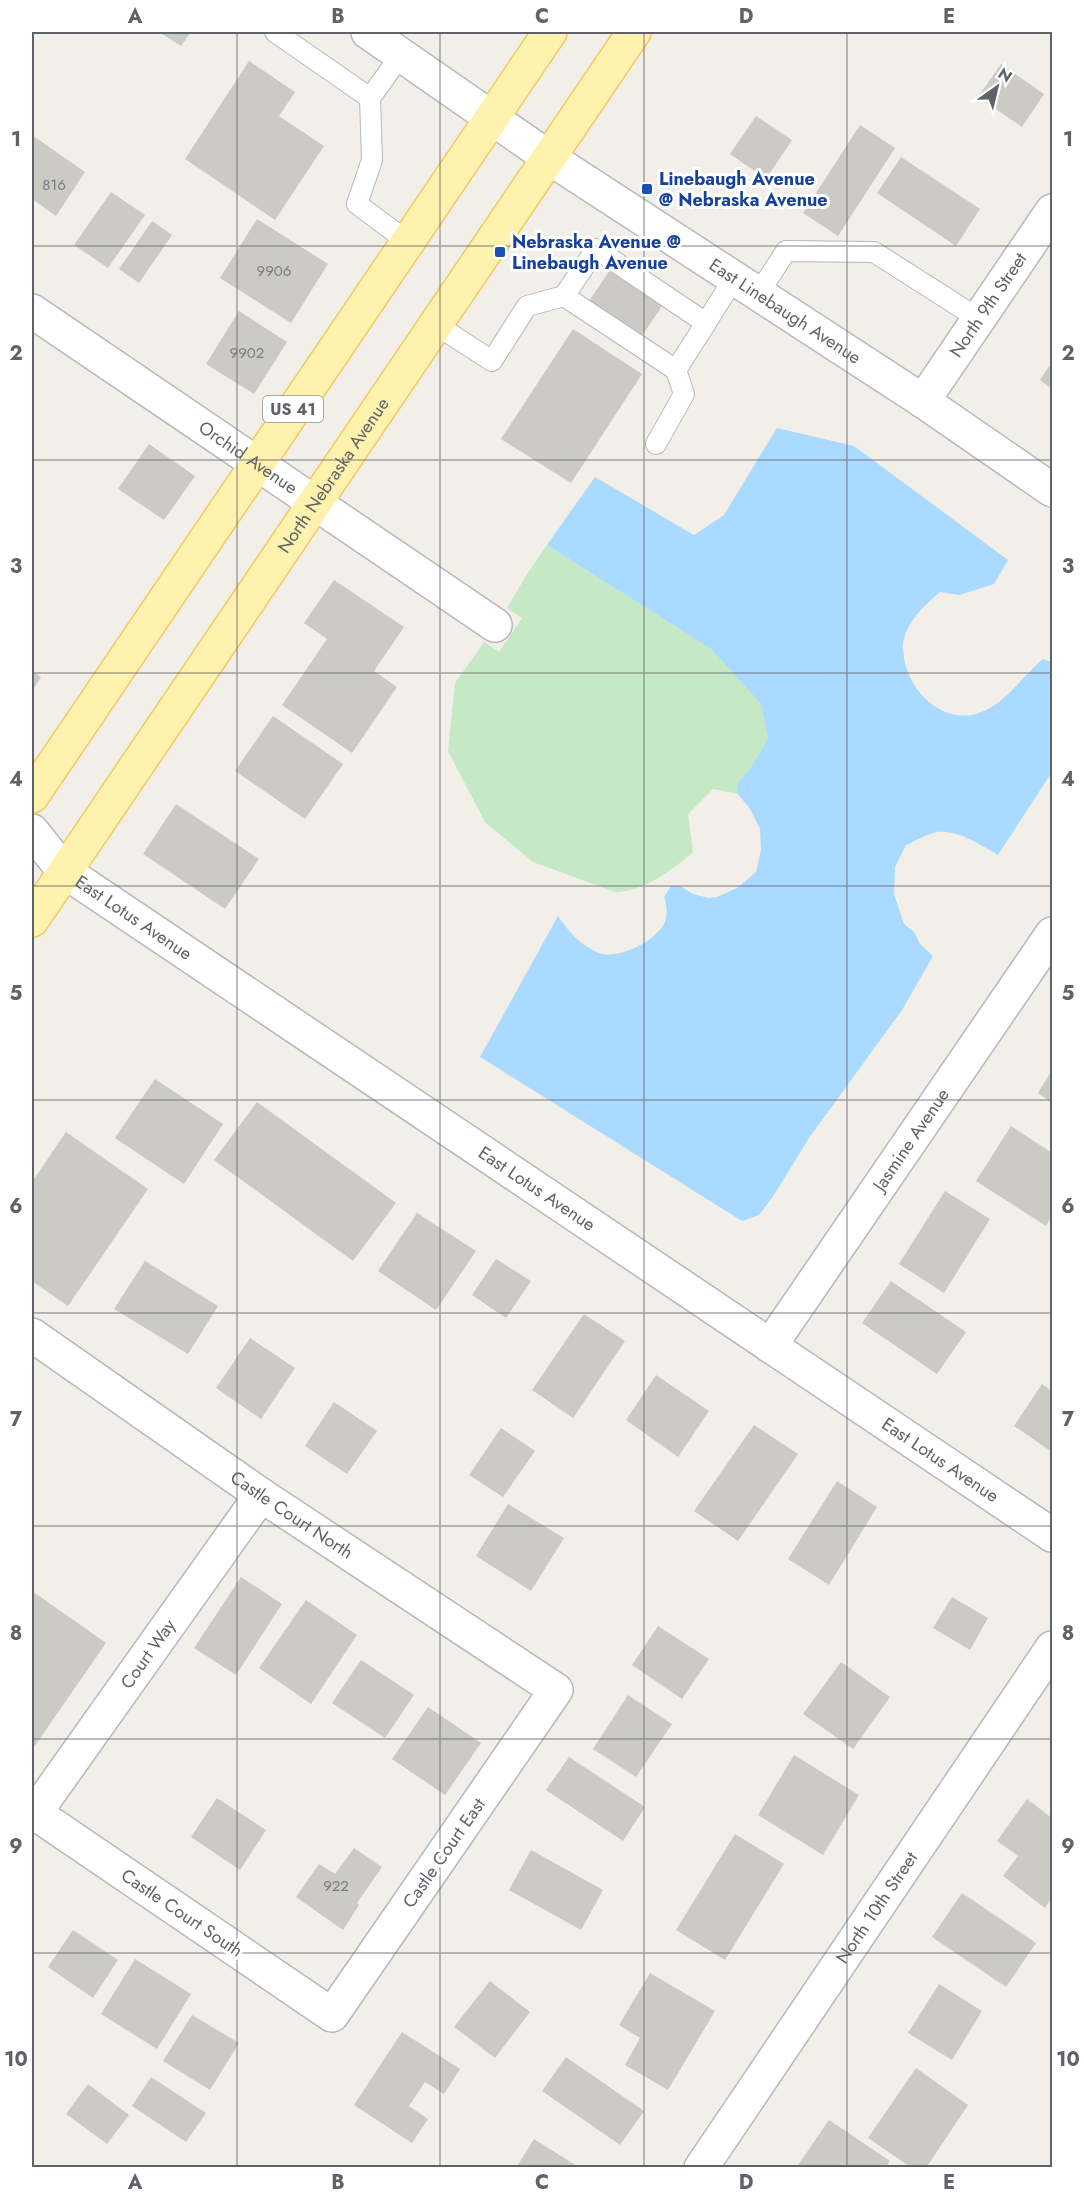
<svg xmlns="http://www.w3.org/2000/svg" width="1084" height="2199" font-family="Jost,sans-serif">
<rect width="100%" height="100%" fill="#f1efe8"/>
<path fill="#c5e8c5" d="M547,545l164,104 50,55 7,35c-10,15 -17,32 -31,44l1,11 -25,-5 -25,25 5,38c-21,18 -49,40 -78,40l-82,-30 -48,-40 -37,-71 7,-68 29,-41 15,10 23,-34 -15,-10 19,-32z"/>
<path fill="#aadaff" d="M777,428l77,18 154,114 -14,24 -35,11 -19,-3c-16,14 -34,30 -37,52 -1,4 1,9 1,14 5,32 36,65 72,56 29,-8 45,-37 67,-55l9,3v110l-54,83c-17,-10 -40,-25 -61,-23 -10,2 -22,9 -31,13l-11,22 -1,27 10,30 10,8 6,12 13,12 -31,54 -93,128 -37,60 -13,17 -17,6 -262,-164 78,-141c11,16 22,29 41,37 19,7 55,-11 65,-29 4,-7 3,-19 0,-27l7,-11h9l13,8 16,4 8,-1 20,-9 19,-16 5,-22 -1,-21 -10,-20 -12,-15 -1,-11c14,-12 21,-29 31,-44l-7,-35 -50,-55 -164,-104 48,-68 99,58 30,-20z"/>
<g fill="#cccac5">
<path d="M159,32h32l-10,14z"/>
<path d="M249,61l46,31 -16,24 45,30 -49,74 -90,-61z"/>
<path d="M1001,64l43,30 -22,33 -44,-30z"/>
<path d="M756,116l36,24 -26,39 -36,-25z"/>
<path d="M860,125l35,23 -57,88 -35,-23z"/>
<path d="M32,135l53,37 -29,44 -24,-17z"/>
<path d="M901,157l79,52 -24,37 -79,-53z"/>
<path d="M111,192l34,23 -37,53 -34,-23z"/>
<path d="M257,219l71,45 -37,59 -71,-45z"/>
<path d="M152,221l20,14 -33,48 -20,-14z"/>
<path d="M612,267l53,35 -24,35 -52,-36z"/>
<path d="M239,311l48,31 -33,52 -48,-30z"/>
<path d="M573,329l69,45 -71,109 -70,-44z"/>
<path d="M1052,362v27l-12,-9z"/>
<path d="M149,444l46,32 -31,44 -46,-31z"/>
<path d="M334,580l70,47 -30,44 23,16 -45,66 -70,-48 45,-66 -23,-16z"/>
<path d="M32,671l9,6 -9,14z"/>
<path d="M273,716l70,48 -38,55 -70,-48z"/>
<path d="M176,804l83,55 -34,50 -82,-55z"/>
<path d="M1052,1070v33l-14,-10z"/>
<path d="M155,1079l68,45 -39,60 -69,-46z"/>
<path d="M257,1102l139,101 -43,58 -139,-101z"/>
<path d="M1011,1126l41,27v62l-6,11 -70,-45z"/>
<path d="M66,1132l82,57 -80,117 -36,-25v-99z"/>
<path d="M945,1191l45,28 -46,74 -45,-29z"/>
<path d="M417,1213l59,38 -40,59 -58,-39z"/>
<path d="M496,1259l35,22 -25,37 -34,-23z"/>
<path d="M145,1261l73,45 -30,48 -74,-45z"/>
<path d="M891,1281l75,51 -29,42 -75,-51z"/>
<path d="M584,1314l41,27 -52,77 -41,-28z"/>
<path d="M250,1338l45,30 -34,51 -45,-31z"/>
<path d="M656,1375l53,36 -31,46 -52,-37z"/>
<path d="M1042,1384l10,7v61l-38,-26z"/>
<path d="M334,1402l43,29 -30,43 -42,-28z"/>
<path d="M754,1425l44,29 -60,87 -44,-30z"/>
<path d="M501,1428l34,23 -32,46 -34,-22z"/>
<path d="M837,1481l40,26 -48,78 -41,-26z"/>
<path d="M508,1504l56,34 -33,53 -55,-35z"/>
<path d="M241,1577l41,27 -46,71 -42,-27z"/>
<path d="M32,1591l74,52 -74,107z"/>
<path d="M952,1597l36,21 -18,32 -37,-22z"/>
<path d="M306,1600l51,35 -46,69 -52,-36z"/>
<path d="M658,1626l51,33 -27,40 -50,-34z"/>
<path d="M361,1660l53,35 -29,43 -53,-35z"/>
<path d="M841,1662l49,35 -37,52 -50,-35z"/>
<path d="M628,1695l44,29 -36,53 -43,-28z"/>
<path d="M428,1707l53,36 -36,52 -53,-36z"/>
<path d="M794,1755l65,40 -36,60 -65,-40z"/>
<path d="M569,1757l76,50 -22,34 -77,-51z"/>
<path d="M217,1798l49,32 -26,40 -49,-33z"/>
<path d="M1027,1799l25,19v79l-7,11 -42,-32 15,-20 -21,-15z"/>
<path d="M735,1834l49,30 -59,96 -49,-30z"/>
<path d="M354,1848l28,19 -25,36 2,2 -16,25 -47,-33 23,-33 16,10z"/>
<path d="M531,1850l72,40 -22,40 -72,-40z"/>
<path d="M962,1893l74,50 -30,44 -74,-50z"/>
<path d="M73,1930l45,30 -25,38 -45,-31z"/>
<path d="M135,1959l56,35 -34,55 -56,-35z"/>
<path d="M650,1973l65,38 -47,79 -43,-25 15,-27 -21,-13z"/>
<path d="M490,1981l40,31 -35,46 -41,-31z"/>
<path d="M939,1984l43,27 -30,49 -44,-27z"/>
<path d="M192,2015l47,28 -29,47 -47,-29z"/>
<path d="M402,2032l58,37 -16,25 -19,-12 -16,24 19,13 -16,24 -58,-38z"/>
<path d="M566,2057l78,54 -24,34 -78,-54z"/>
<path d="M916,2068l52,37 -42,63h-14l-44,-30z"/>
<path d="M151,2077l55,36 -20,29 -54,-36z"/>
<path d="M88,2084l41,31 -22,29 -41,-30z"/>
<path d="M829,2120l61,41 -5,7h-89z"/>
<path d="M534,2139l46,29h-64z"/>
</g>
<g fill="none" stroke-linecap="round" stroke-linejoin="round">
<g stroke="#b5b8bc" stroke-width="22">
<g id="lane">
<path d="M275,32l95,66 31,-43"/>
<path d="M370,98l2,62 -15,44 51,38"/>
<path d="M758,294l28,-43 88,1 105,67"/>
<path d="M564,296l112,74 30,-47"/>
<path d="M435,324l57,37 35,-55 37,-10 32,-47 110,74 28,-45"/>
<path d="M656,444l28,-50 -8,-24"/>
</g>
</g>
<g stroke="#b5b8bc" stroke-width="36">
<g id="street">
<path id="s1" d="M32,311l463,314"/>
<path id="s2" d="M923,401l129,-190"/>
<path id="s3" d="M32,831l32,40 988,664"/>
<path id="s4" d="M32,1335l229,160 295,195 -224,325 -300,-204"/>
<path id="s5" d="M770,1346l282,-412"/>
<path id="s6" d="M35,1813l226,-318"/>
<path id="s7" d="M701,2168l351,-520"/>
</g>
</g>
<g stroke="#b6babf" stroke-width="36">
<g id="secondary">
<path id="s8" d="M368,32l180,125 375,244 129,89"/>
</g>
</g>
<g stroke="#f2c960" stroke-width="36">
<g id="primary">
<path d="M32,796l518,-764"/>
<path id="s9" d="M32,920l602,-888"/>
</g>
</g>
<use href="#lane" stroke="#fff" stroke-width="20"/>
<use href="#street" stroke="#fff" stroke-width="33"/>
<use href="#secondary" stroke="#fff" stroke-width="33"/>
<use href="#primary" stroke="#fff2af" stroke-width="33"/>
</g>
<path fill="none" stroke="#5f6368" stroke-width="1.5" stroke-opacity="0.55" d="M237,32v2136M440,32v2136M644,32v2136M847,32v2136M32,246h1020M32,460h1020M32,673h1020M32,886h1020M32,1100h1020M32,1313h1020M32,1526h1020M32,1739h1020M32,1953h1020"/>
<g fill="#1a4fb4" stroke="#fff" stroke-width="2">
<rect x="641" y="183" width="12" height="12" rx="3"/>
<rect x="494" y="246" width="12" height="12" rx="3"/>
</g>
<g text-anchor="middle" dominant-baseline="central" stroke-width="6" stroke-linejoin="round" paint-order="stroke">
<g font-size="15" fill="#7a7d7f">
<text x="54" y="185">816</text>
<text x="274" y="271">9906</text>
<text x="247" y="353">9902</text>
<text x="336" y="1886">922</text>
</g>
<rect fill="#fff" stroke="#8f9295" stroke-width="1.5" x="263" y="396" width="60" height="26" rx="4.5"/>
<g font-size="16" font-weight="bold" fill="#5f6368">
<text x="293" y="409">US 41</text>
</g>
<g font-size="18" font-weight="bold" fill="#164399" stroke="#fff" text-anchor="start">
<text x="659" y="179">Linebaugh Avenue<tspan x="659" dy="21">@ Nebraska Avenue</tspan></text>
<text x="512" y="242">Nebraska Avenue @<tspan x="512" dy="21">Linebaugh Avenue</tspan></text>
</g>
<g font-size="18" fill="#5f6368" stroke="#fff">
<text stroke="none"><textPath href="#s2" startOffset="116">North 9th Street</textPath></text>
<text stroke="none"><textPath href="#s8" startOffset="502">East Linebaugh Avenue</textPath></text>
<text stroke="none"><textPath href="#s1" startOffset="261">Orchid Avenue</textPath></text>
<text stroke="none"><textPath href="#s9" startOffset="537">North Nebraska Avenue</textPath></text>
<text stroke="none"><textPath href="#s3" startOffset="135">East Lotus Avenue</textPath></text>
<text stroke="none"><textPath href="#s5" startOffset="250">Jasmine Avenue</textPath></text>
<text stroke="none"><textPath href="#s3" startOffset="621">East Lotus Avenue</textPath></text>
<text stroke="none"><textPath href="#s3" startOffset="1107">East Lotus Avenue</textPath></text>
<text stroke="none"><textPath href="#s4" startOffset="316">Castle Court North</textPath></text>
<text stroke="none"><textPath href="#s6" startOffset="195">Court Way</textPath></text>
<text transform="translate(444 1853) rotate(-55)">Castle Court East</text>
<text stroke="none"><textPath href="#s7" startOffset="314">North 10th Street</textPath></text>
<text transform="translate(182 1913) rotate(34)">Castle Court South</text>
</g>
</g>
<rect width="1084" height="2199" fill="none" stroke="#ffffff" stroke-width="66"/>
<g transform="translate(997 87) rotate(34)" stroke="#ffffff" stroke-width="4.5" paint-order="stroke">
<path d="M0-4.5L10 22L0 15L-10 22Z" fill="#5f6368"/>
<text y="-9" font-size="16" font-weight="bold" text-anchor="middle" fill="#5f6368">N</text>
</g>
<rect x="33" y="33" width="1018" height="2133" fill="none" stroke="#5f6368" stroke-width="2"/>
<g font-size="20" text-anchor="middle" font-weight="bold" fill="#5f6368">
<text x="135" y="23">A</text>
<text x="338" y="23">B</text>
<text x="542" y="23">C</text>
<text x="746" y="23">D</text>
<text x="949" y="23">E</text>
<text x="16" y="146">1</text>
<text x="1068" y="146">1</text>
<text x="16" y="360">2</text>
<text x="1068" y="360">2</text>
<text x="16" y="573">3</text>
<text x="1068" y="573">3</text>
<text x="16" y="786">4</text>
<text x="1068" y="786">4</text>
<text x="16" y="1000">5</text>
<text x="1068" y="1000">5</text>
<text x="16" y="1213">6</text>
<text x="1068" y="1213">6</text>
<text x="16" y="1426">7</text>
<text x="1068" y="1426">7</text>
<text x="16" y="1640">8</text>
<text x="1068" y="1640">8</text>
<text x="16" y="1853">9</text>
<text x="1068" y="1853">9</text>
<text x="16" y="2066">10</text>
<text x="1068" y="2066">10</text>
<text x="135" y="2189">A</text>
<text x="338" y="2189">B</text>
<text x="542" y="2189">C</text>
<text x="746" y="2189">D</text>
<text x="949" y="2189">E</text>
</g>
</svg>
